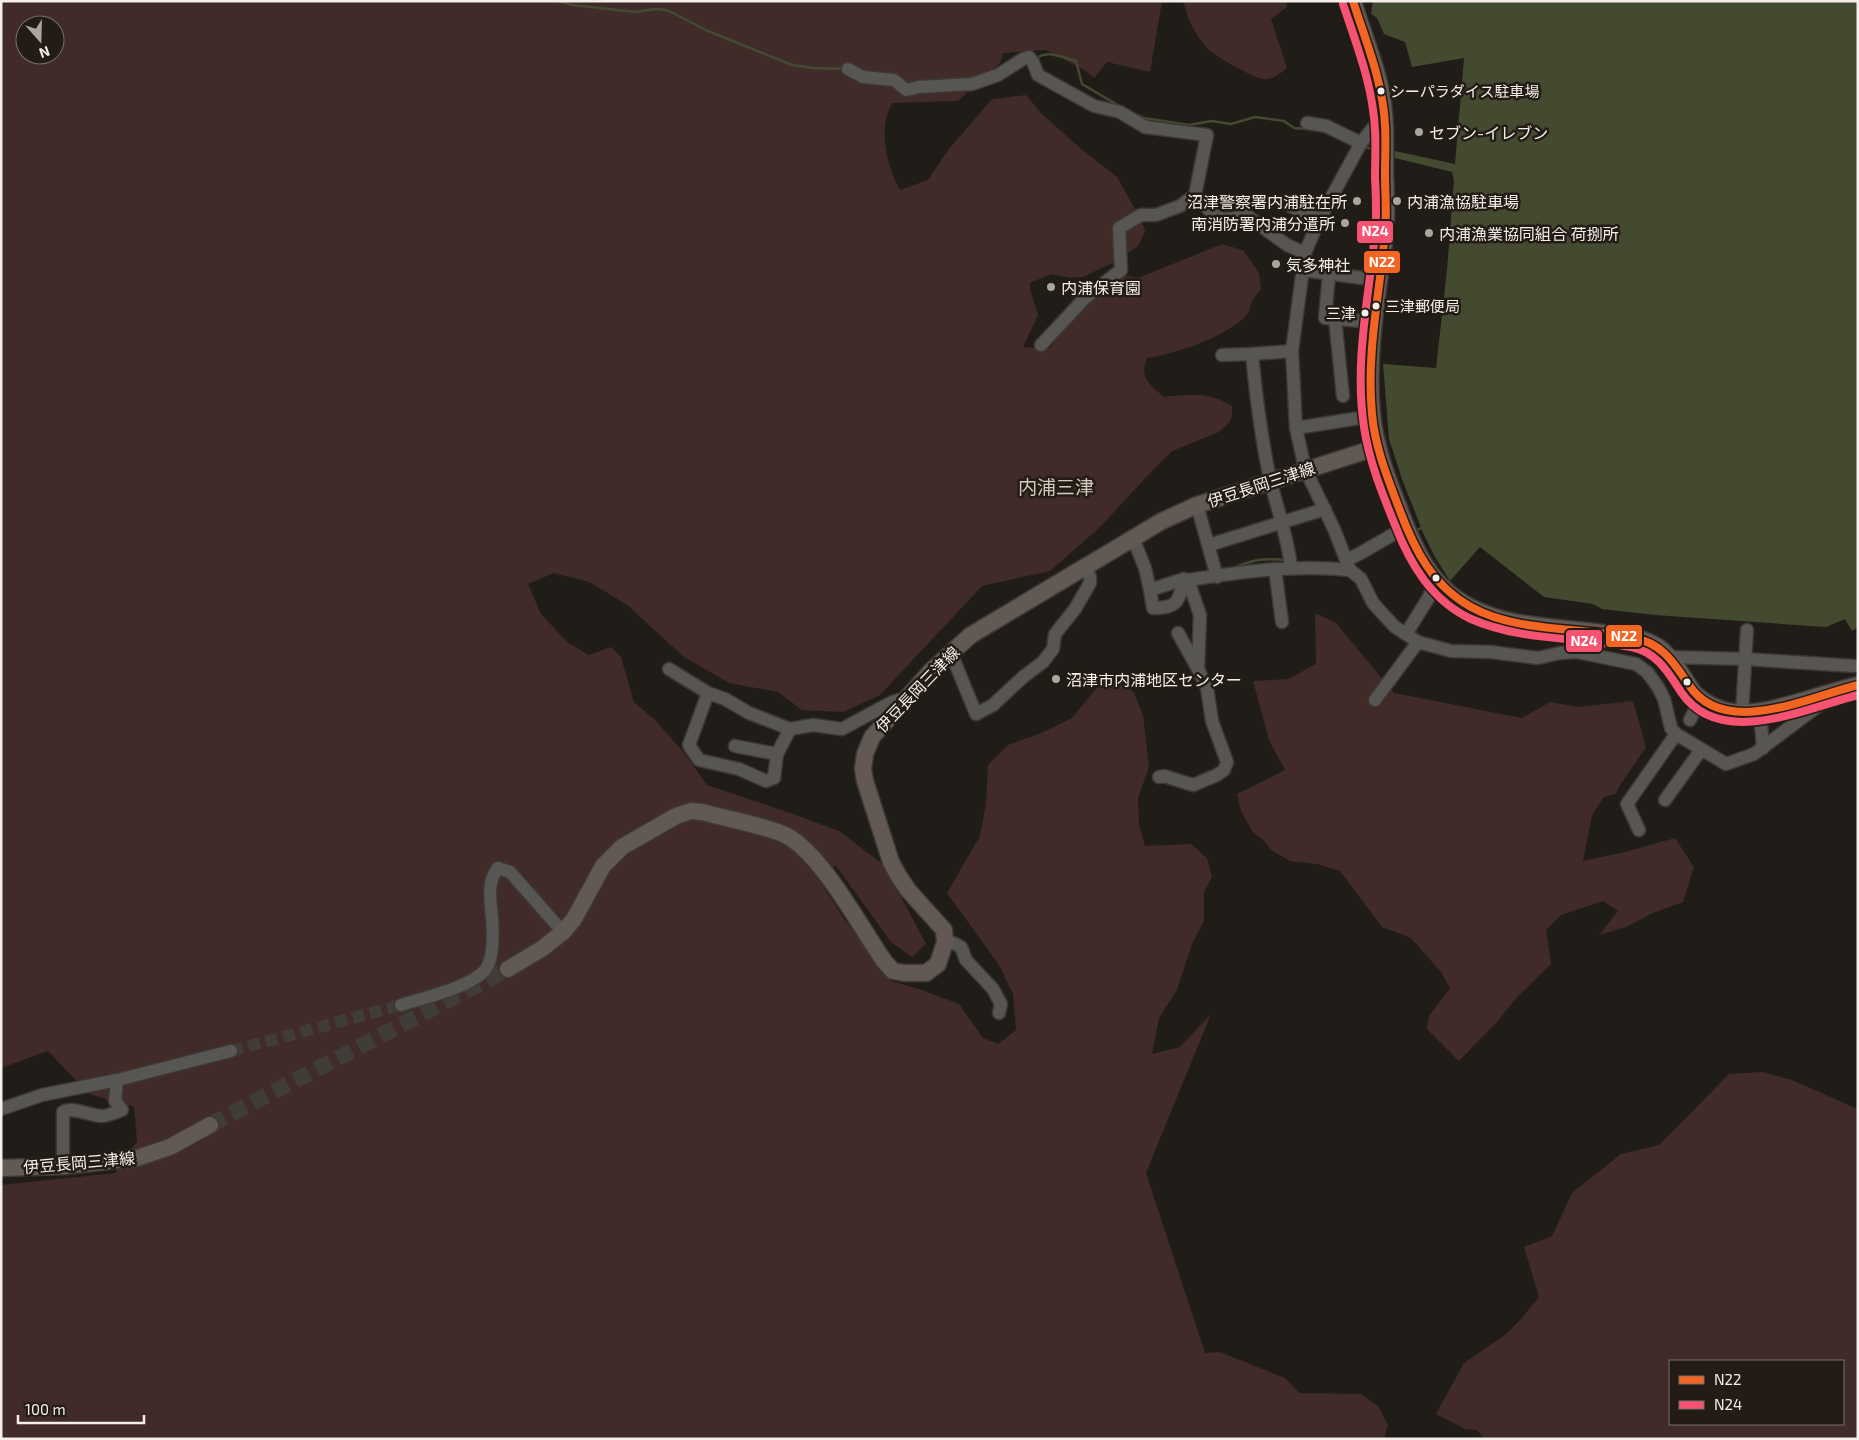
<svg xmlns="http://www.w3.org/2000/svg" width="1859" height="1440" font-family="'Exo 2','Noto Sans JP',sans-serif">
<rect width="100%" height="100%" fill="#201c18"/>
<g fill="#412b29" fill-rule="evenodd">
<path d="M1,1h1161l-12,71 -43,-10 -13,16 -8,-7 -40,-21 -43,3 -3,10 -42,38 -66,2c-14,26 -6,61 8,87l28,-10 20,-30 44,-51 34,-4 16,19 38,34 37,29 25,44 3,10 -7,15 -24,16 -31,15 -12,1 -20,-4 -21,9v6l8,26 -15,32 26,2 37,-48 40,-25 12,2 84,-34 21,6 16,23 2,16c-2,3 -5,6 -7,9 -5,7 -3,14 -10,20 -24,21 -66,35 -97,40 -8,20 3,27 17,39 27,-3 44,-5 68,9v9l-2,7 -11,10 -47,19 -20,20 -53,57 -49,43 -68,15 -102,109 -37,17 -41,-2 -24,-18 -49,-9 -45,-26 -58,-53 -37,-22 -35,-9 -26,11 13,30 26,28 22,13 22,-8 10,10 13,45 22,19 29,33 22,31 83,28 49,18 45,34 42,79 -14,13 -21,-15 -55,-76 -23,4 31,49 47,62 31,9 37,14 24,34 15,6 18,-14 -3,-36 -14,-29 -52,-72 33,-57 6,-32 2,-39 20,-20 33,-12 31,-15 31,-38 19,2 12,11 9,22 6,52 -11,31 1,27 6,21 46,-2 16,14 5,19 -8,15v29l-12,23 -15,46 -18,28 -7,36 28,-7 31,-33 -65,159 59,180 15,-1 65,26 14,15 62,1 18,13 9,18 -4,14h-1383v-254l114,-12 22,-32 -3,-34 -45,-13 -41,-43 -47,17zM25,25h30v30h-30z"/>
<path d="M1183,1h103l1,6 -16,12 16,49c-6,5 -15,12 -24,11 -8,0 -50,-24 -55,-30 -14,-16 -19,-27 -25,-48z"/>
<path d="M1315,613l21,10 58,70 128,25 28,-16 27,5 56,-6 13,46 -29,43 -1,4 -12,3 -12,18 -9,46 42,-9 50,-14 19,29 -11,35 -30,11 -27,14 -27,8 19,-24 -15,-10 -42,14 -15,15 5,34 -34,33 -21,26 -37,38 -32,-32 2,-13 21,-28 -9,-16 -30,-34 -29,-11 -42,-56 -23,-7 -27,-3 -19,-11 -7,-9 -12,-10 -11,-20 -4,-17 48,-24 -16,-30 -16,-59 35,-2 28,-15z"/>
<path d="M1763,1072l29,8 66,29v330h-374l-7,-9 -12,-1 -29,-15 28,-51 41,-28 15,-15 19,-23 -15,-50 28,-11 20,-43 49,-39 38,-9 70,-71zM1843,1361v63h-173v-63z"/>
</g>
<path fill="#434a30" d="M1373,1h485v626l-6,4 -7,-12 -19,8 -171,-12 -53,-6 -9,-5 -49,-7 -64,-50 -30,34 -15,-24 -11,-22 -22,-56 -13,-40 -6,-75 53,4 11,-98 7,-89 -2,-9 -57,-14v-7l60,13 9,-106 -52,9 -7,-25 -21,-8 -7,-16 -6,-4z"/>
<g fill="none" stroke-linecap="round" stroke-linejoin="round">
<g stroke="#434a30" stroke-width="2.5">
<path d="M558,1l15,4 62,7 20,-3 12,1 41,21 84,34 21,3 32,1"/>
<path d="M1036,58c14,-8 25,-1 40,3l6,23 39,23"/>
<path d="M1135,114l9,4 45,7 23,-4 19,3 24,-7 29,4 10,7 12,1"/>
<path d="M1364,147l13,3"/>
<path d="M1414,532l7,-4"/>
<path d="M1236,567c18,-8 30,-9 50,-7"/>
</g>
<path stroke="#403c38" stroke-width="12" stroke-dasharray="12 6" stroke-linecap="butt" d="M231,1051l170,-46"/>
<path stroke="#403c38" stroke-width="16" stroke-dasharray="16 8" stroke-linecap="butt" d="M210,1125l298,-156"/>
<g stroke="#3c3836" stroke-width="15">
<g id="minor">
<path d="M848,69l15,8 31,3 12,10 13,-3 53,-3 26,-9 25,-16 6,-2 4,5 5,13 56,31 26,6 25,15 62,8 -12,60"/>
<path d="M1384,114l-23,29 -42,77 -14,33 -13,98 4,77 9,41 29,60 16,41 11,9 12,24 9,10 13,14 23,15 33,9 40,1 47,6 22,-5 17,-1 59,12 11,8 11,15 6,12 7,29 5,6 50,30 28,-10 64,-48 8,-13"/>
<path d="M1307,123l19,3 35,17"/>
<path d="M1284,203l35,17"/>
<path d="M1302,270l76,10"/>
<path d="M1329,274l-4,44 49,4"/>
<path d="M1335,319l8,77"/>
<path d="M1041,345l44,-47 36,-28 -2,-42 22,-13h15l24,-9 15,-11c22,22 19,29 51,20l41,30 18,8"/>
<path d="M1222,355l30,-1"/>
<path d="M1296,428l76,-12"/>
<path d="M1197,505l20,72"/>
<path d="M1133,538l12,30 5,22 34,-11 4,1c53,-8 107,-16 162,-10"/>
<path d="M1209,545l116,-36"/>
<path d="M1346,560l13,-6 47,-27"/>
<path d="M1291,568c-3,-31 -14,-59 -21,-89 -9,-42 -14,-83 -18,-125l40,-3"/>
<path d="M1275,569l7,53"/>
<path d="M1150,590l3,18c25,0 26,-7 31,-29"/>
<path d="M1178,633l20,36"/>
<path d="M1406,634l23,-37 7,-18"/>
<path d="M951,653l25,61 17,-9 30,-28 20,-15 10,-13 2,-15 20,-25 15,-26v-6l-5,-11"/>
<path d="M1669,657l76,2 109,7"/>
<path d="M669,669l39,24 17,6 24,14 41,16 23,-4 29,4 50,-27 14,-4"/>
<path d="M708,693l-19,52 10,15 40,9 27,12 8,-3 3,-24 13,-25"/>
<path d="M1375,700l43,-58"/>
<path d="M1760,712l3,36"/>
<path d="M1742,713l5,-83"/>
<path d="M1690,720l10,-21"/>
<path d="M735,746l42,8"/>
<path d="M1159,777l5,-1 29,9 24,-10 7,-5 3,-8 -15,-41 -5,-33 -9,-19 2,-54 -12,-35"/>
<path d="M1665,800l36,-50"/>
<path d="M1639,830l-12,-26 49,-70"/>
<path d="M945,942l8,1 8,4 5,13 27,29 8,15 -2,9"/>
<path d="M401,1005c22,-7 71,-18 85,-36 9,-13 7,-45 5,-61 -1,-15 -3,-27 7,-40l12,4 53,60"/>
<path d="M1,1109l41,-14 75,-15 114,-29"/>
<path d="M63,1166v-54c10,-6 27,4 39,4 6,0 14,-4 20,-6l-7,-9 2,-21"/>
</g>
</g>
<g stroke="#3c3836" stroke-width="19">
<g id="major">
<path d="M1353,1c11,37 28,74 31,112 2,21 1,42 1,63 1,20 2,40 0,59 -7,59 -19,118 -13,179 3,32 15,64 27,94 9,25 20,52 37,72 44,52 118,44 180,55 16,2 33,4 46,15 13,11 22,29 32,43 31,29 64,20 101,10 21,-6 42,-13 63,-18"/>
<path d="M508,969l35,-21 20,-16 11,-13 29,-53 19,-19 54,-31 15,-5 11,1c26,7 55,12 81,22 36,15 78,94 101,127l9,10 11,2h22l12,-9 7,-22 -1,-12 -36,-40 -10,-15 -7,-13 -26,-81 -2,-12 2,-15 7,-17 59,-66 40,-36 191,-114 35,-16 181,-58"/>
<path d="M1,1168l62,-2 74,-8 33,-11 40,-22"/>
</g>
</g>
<use href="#minor" stroke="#585653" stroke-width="12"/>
<use href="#major" stroke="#625954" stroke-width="16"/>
<g stroke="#231c15" stroke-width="11">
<path id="bus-1" d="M1353,1c13,41 30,81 32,124 1,16 0,32 0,49 0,19 2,39 0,58 -5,61 -19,120 -13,182 3,34 16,65 28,97 15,40 33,75 71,96 47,26 111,20 163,31 28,5 40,25 55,47 35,54 120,12 169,0"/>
</g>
<g stroke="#231c15" stroke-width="11">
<path id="bus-2" d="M1343,4c14,42 30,82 32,126 1,16 0,32 0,48 1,18 2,37 0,55 -6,64 -21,129 -11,194 5,34 18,66 31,98 15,39 37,76 76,94 50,22 107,18 160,28 26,5 37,25 50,45 39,58 125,16 177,3"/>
</g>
<use href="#bus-1" stroke="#f26522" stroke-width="8"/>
<use href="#bus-2" stroke="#f65372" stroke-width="8"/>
</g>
<g fill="#f4efea" stroke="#231c15" stroke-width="2">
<circle cx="1381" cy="91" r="4.5"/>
<circle cx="1376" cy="306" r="4.5"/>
<circle cx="1365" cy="313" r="4.5"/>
<circle cx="1436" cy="578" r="4.5"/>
<circle cx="1687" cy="682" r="4.5"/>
</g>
<g fill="#aaa5a0" stroke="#231c15" stroke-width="2">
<circle cx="1419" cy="132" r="5"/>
<circle cx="1357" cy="201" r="5"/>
<circle cx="1397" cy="201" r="5"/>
<circle cx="1345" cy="223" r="5"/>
<circle cx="1429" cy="233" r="5"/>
<circle cx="1276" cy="264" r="5"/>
<circle cx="1051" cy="287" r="5"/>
<circle cx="1056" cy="679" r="5"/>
</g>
<g text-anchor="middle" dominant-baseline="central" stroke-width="5" stroke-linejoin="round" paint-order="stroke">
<g font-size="15" fill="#f4efea" stroke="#231c15" text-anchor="start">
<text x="1390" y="91">シーパラダイス駐車場</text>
<text x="1385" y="306">三津郵便局</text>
<text x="1356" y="313" text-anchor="end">三津</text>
</g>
<g font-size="16" fill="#f4efea" stroke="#231c15" text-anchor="start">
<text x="1429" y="132">セブン-イレブン</text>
<text x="1347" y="201" text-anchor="end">沼津警察署内浦駐在所</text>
<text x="1407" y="201">内浦漁協駐車場</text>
<text x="1335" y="223" text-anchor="end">南消防署内浦分遣所</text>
<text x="1439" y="233">内浦漁業協同組合 荷捌所</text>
<text x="1286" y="264">気多神社</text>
<text x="1061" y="287">内浦保育園</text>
<text x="1066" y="679">沼津市内浦地区センター</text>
</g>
<g font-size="16" fill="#f4efea" stroke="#231c15">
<text transform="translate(1261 484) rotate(-18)">伊豆長岡三津線</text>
<text transform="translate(917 689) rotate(-46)">伊豆長岡三津線</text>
<text transform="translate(79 1162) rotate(-5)">伊豆長岡三津線</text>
</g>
<g font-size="19" fill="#d2c9bf" stroke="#231c15">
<text x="1056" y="486">内浦三津</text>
</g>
</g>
<g stroke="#231c15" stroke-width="2">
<rect x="1356" y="220" width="38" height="24" rx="5" fill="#f65372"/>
<rect x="1363" y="250" width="38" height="24" rx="5" fill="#f26522"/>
<rect x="1605" y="624" width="38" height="24" rx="5" fill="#f26522"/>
<rect x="1565" y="629" width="38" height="24" rx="5" fill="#f65372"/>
</g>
<g font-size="14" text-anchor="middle" font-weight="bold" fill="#fff">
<text x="1375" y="236">N24</text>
<text x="1382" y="267">N22</text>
<text x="1624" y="641">N22</text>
<text x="1584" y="646">N24</text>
</g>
<rect width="1859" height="1440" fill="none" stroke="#f4efea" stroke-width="5"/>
<rect x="1669" y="1360" width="175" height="65" fill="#231c15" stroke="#77706a"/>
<rect x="1679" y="1376" width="25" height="8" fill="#f26522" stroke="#77706a"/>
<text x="1714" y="1385" font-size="15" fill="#f4efea">N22</text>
<rect x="1679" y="1401" width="25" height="8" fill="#f65372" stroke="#77706a"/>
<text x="1714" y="1410" font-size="15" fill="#f4efea">N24</text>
<g transform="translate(40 40) rotate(160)"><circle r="24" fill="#231c15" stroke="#77706a"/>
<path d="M0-4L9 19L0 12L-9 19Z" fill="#aaa5a0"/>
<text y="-8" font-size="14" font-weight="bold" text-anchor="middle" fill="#f4efea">N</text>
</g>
<path d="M18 1415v8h126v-8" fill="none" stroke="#f4efea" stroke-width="2.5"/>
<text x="25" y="1415" font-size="15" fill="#f4efea" stroke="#231c15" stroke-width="4" paint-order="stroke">100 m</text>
</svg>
